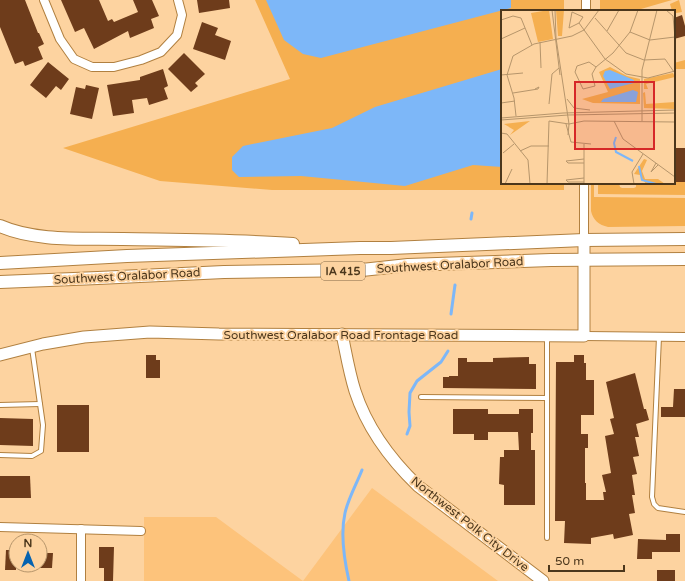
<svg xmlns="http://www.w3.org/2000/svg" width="685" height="581" font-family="'Varela Round',sans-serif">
<rect width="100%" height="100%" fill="#fdd3a0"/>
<path fill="#fdc37b" d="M372,488l126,93h-354v-64h72l87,64z"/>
<g fill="#f5af50">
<path d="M255,0h309v11h-62v172h62v7h-292l-112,-9 -97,-33 227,-69z"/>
<path d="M600,0h72l-38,11h-34z"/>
<path d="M679,0l3,12 -6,1 -1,-2h-3l-2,-7z"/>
<path d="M685,60v9h-11v-6z"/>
<path d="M674,182h11v13l-87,-1v-11h21l1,4 2,1h12l2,-1v-4h28c2,2 6,2 9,2z"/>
<path d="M591,183h3v14l91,1v28l-77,1c-9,-2 -15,-7 -17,-16z"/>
</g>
<g fill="#7db7f8">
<path d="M266,0h245v8l-190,50 -18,-4 -19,-14z"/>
<path d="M502,69v98l-29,-2 -68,21 -104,-10 -62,1 -7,-7v-13l11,-11 89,-18 43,-21z"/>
</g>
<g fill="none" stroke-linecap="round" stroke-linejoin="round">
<g stroke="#7db7f8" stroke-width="3">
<path d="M471,219l1,-6"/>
<path d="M451,314l4,-29"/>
<path d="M407,434l3,-8 -1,-14 1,-19 7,-12 24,-19 7,-11"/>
<path d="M349,581c-5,-22 -9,-46 -4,-68 3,-14 12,-30 17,-43"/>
</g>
</g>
<g fill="#6e3c1b">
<path d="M0,0h25l13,33h1l5,11 -6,3 5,12 -18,7 -2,-5 -8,3 -15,-37z"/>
<path d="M61,0h38l9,21 4,-2 2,3 24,-10 -5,-12h19l7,16 -8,3 3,9 -24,10 -2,-7 -34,18 -10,-21 -9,4z"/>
<path d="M197,0h32l1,8 -31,5z"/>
<path d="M682,15l3,11v10l-11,3v-21z"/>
<path d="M202,22l16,6 -3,7 16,6 -6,19 -32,-11z"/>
<path d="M184,53l21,21 -10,9 3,3 -7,6 -23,-23z"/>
<path d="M48,62l21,17 -8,11 -5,-4 -10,12 -16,-13z"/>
<path d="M163,69l5,17 -4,2 4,11 -19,6 -2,-7 -15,2 2,13 -21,3 -6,-31 33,-5v-3z"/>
<path d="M86,85l13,3 -7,31 -22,-5 6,-27 9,2z"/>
<rect x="674" y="148" width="11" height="34"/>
<path d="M146,355h10v5h4v18h-14z"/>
<path d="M574,355h10v8h2v17h8v35h-13v19h7v14h-3v35h1v17h18l-1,-8h3l-4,-17 9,-2 -6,-37 9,-2 -4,-15 4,-1 -8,-36 29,-9 9,36h2l3,11 -13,4 3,13h-4l4,19 -6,1 4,17 -5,1 3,20h-3l3,18 -6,1 4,21 -19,4 -1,-5 -22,4v6l-27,-1 1,-22h-10l1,-159h18z"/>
<path d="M529,357v7h7v25l-93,-1v-11h6v-1h9v-18h9v4h26v-4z"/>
<path d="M674,389h11v28h-24v-10h12z"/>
<rect x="57" y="405" width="32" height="47"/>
<path d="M453,409h35v5h31v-5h14v24h-2v17h4v55h-31v-20l-5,-1 1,-27h4v-7h15l-1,-18h-30v8h-14v-6h-21z"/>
<path d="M0,418l33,1v27l-33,-1z"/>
<path d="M0,476h30l1,22h-31z"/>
<path d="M666,534h14v18h-28v7h-15l1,-20 28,1z"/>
<path d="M99,547h15l-1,34h-9v-13h-5z"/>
<path d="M6,550h10v20h-11z"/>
<path d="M40,553h13l-1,15h-12z"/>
<rect x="657" y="570" width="18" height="11"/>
</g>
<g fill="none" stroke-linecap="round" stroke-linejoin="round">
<g stroke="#b18040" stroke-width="6">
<g id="lane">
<path d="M659,337l-7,160 2,7 4,4 27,4"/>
<path d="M421,397l126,1"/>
<path d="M0,405l40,-1"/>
<path d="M0,455l32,1 9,-5 2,-26 -11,-77"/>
<path d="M547,538v-201"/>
</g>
</g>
<g stroke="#b18040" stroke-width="10">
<g id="street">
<path d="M44,0l16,39 14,20 18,8h22l27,-7 20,-8 16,-17 5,-20 -4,-15"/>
<path d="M586,11v-11"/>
<path d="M584,240v-57"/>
<path d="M584,336l101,1"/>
<path d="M0,527l141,4"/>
<path d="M81,581v-52"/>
</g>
</g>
<g stroke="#b18040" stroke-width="13">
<g id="secondary">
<path d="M342,334c4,19 7,38 13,57 12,37 35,68 63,95l125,95"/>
<path d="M0,355l43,-11 41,-7 66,-5 69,2 365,2v-96"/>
</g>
</g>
<g stroke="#b18040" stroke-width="14">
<g id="primary">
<path d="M0,226c36,16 84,12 123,13 57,1 114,1 170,5"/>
<path d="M0,263l127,-7 233,-8h31l193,-8 101,-1"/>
<path d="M0,282l98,-4 126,-6 138,-2 46,-5 143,-5 134,-1"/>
</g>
</g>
<use href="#lane" stroke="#fff" stroke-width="4"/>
<use href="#street" stroke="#fff" stroke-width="8"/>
<use href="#secondary" stroke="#fff" stroke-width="11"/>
<use href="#primary" stroke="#fff" stroke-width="12"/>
</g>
<g text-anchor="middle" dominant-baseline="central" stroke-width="4" stroke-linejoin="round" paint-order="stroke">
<rect fill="#fdd3a0" stroke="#816644" stroke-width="1" x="321" y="262" width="44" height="18" rx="3"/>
<g font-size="11" font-weight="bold" fill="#4c371c">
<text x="343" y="271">IA 415</text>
</g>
<g font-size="12" fill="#4c371c" stroke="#fdd3a0">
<text transform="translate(450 265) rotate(-3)">Southwest Oralabor Road</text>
<text transform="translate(127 276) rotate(-3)">Southwest Oralabor Road</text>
<text x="341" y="335">Southwest Oralabor Road Frontage Road</text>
<text transform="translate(470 524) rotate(38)">Northwest Polk City Drive</text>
</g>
</g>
<g transform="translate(501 10)">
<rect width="174" height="174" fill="#fdd3a0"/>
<path d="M48,0l4,29 -15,3 -7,-29zM55,0h8l-2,26h-4zM109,57l17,9 13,3v25l-47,-1 -11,-4 26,-7 -9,-20zM172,63l2,4 -29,7 2,5h-4v-10zM144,82l1,12 29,-2v7l-31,-1 -1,-15 2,-1h5zM29,111l-20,14 4,-5 -10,-6zM143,149l3,1 -5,11 3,8h13l7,5h-19l-6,-9 -6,-1z" fill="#f5af50"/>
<path d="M109,60l24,10v3l-24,6 -7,-13 2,-5zM132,80l5,2 -2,10h-35l2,-3z" fill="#7db7f8"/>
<path fill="none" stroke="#7db7f8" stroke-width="2" d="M115,127l-2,6 2,9 17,9M138,156l3,14 14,4"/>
<path fill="none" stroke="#b6956b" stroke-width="1" d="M51,0l8,65M165,0l7,6 2,22M94,8l31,35 18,7 21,-1 9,13M0,10l12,-4 8,2 11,27M78,13l-10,5 3,-16 11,5 -4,6 26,36 21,15 22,4 27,-7M106,21l12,-21M129,22l20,8 25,-3M0,29l24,-11M39,32l1,26M95,57l-4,7 3,12 -12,3 -8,-17 2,-6 12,-4 7,5 17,-14 17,-21 8,-22M0,65l22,-2M12,83l25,-4 1,-2 -4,2M66,89l7,9 16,2M0,93l14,-2M48,94l3,-30 7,-6M15,106l-2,-18 -7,-23 6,-19 21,-12 38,-8 12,-6 15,-20M0,108l62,-5 112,-3M0,110l67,-5 107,-2M113,111l9,18 52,38M141,111v-51l15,-60M65,114l5,18 20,2M0,123l6,1 21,26 2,24M67,125l1,-11 15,-3 91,1M19,141l11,-5h18M2,143l11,-9M83,149l-18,2 2,2h16M155,153l-5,9 7,-7M83,168l-18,2 2,2h16M4,174l7,-15M46,174l2,-63 20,3 -13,-86 -1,-28M83,174v-40M133,174l-2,-12 11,-18"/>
<path fill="#d62828" fill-opacity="0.15" stroke="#d62828" stroke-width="2" d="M74,72h79v67h-79z"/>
<rect width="174" height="174" fill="none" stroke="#4c371c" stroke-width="2"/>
</g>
<g transform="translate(28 553)"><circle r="19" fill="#fdd3a0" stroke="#b6956b"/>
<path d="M0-3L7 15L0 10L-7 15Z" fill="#0663b0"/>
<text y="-6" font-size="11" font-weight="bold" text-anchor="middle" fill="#4c371c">N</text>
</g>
<path d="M549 565v6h75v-6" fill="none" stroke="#4c371c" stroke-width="2"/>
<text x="555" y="565" font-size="12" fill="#4c371c" stroke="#fdd3a0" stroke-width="3" paint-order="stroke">50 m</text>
</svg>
